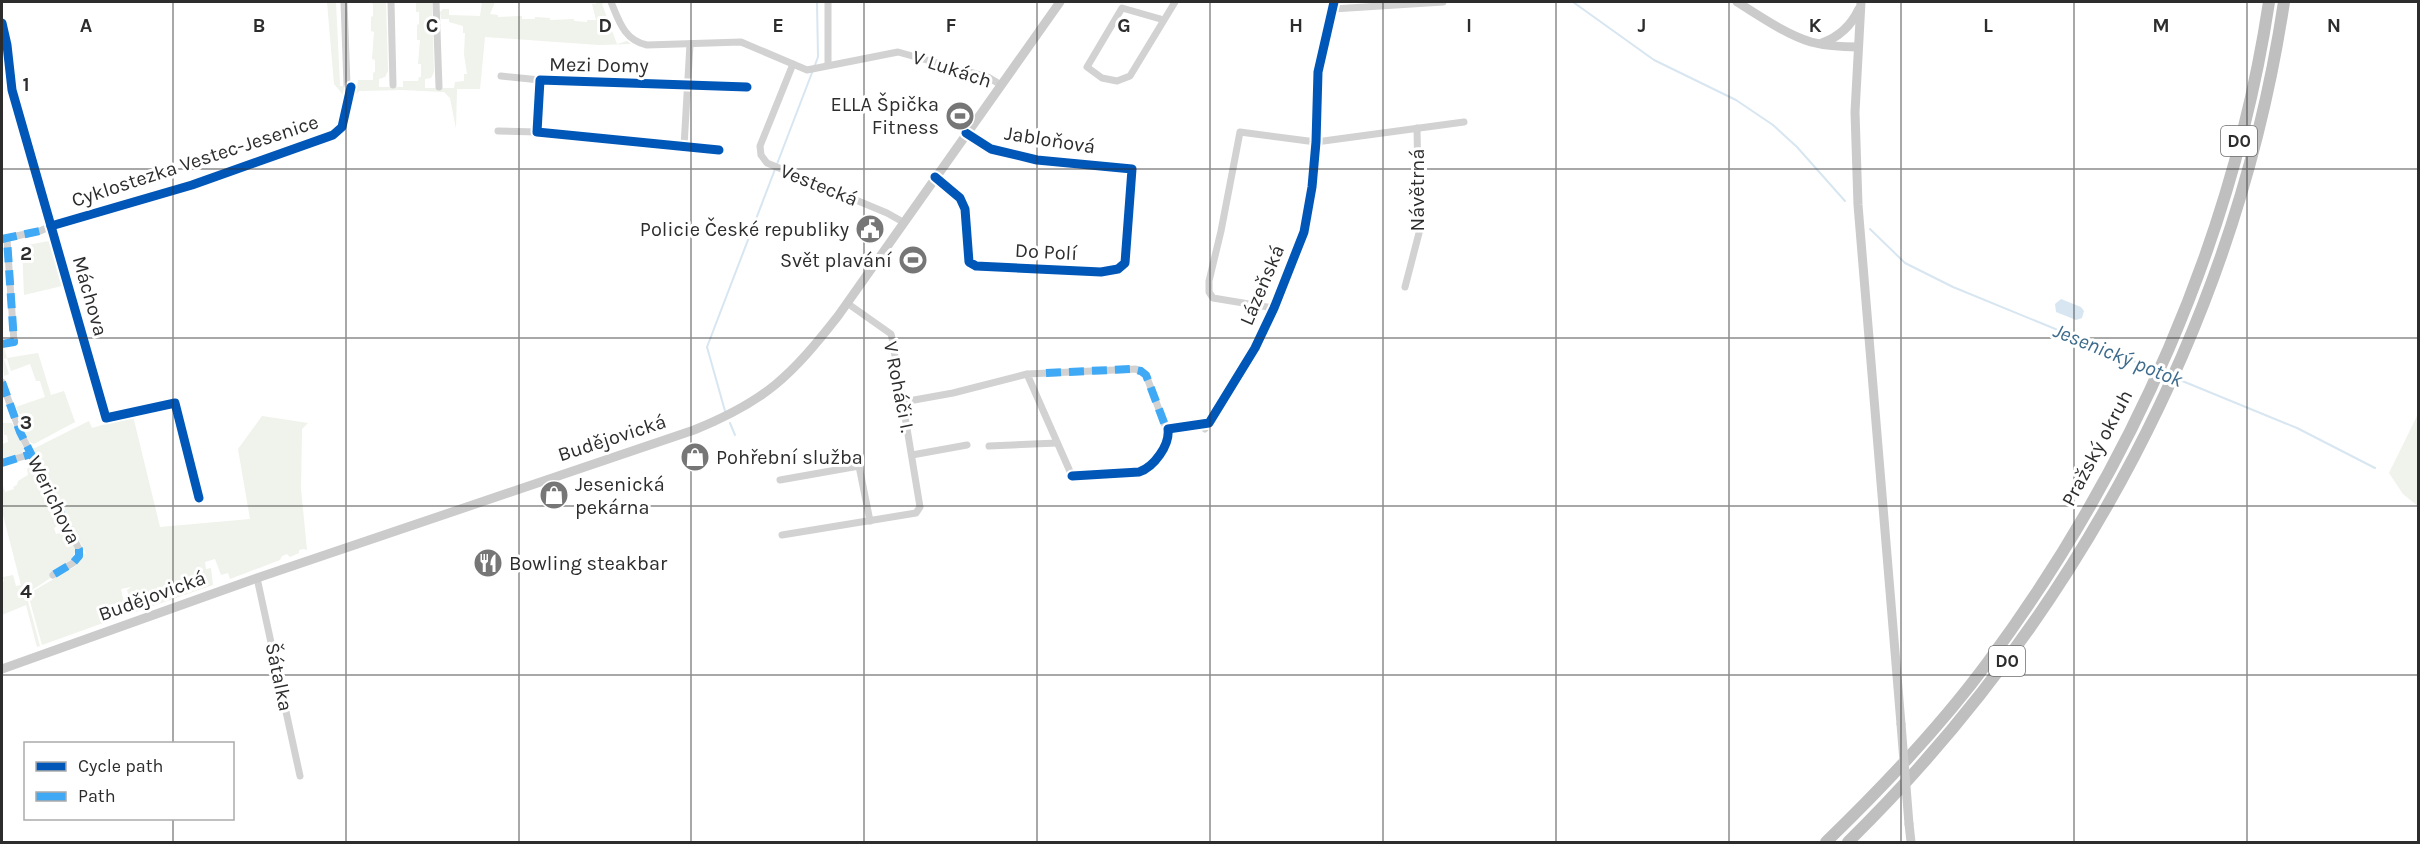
<svg xmlns="http://www.w3.org/2000/svg" width="2420" height="844" font-family="Karla,sans-serif">
<rect width="100%" height="100%" fill="#fff"/>
<g fill="#eff3eb">
<path d="M327,2h9l4,84 17,1 1,-7h15v-7l2,-1v-12l-3,-1 2,-27 -3,-1v-14l2,-1v-12l-3,-2h16l2,69 -3,6 -6,2v8h24v-6h15l1,-4h2v-13h-3l2,-24h-3v-15l2,-1v-12h-3v-10h16l2,70 -3,6 -6,1v9h29l1,-6 9,-1v-7h3l-3,-20 1,-21h-2v-7l-14,-4v-3h-8l-1,-7 3,-3h6v6l31,1 2,-14h13l-5,12 8,1v2l24,-1v3h13v-2l15,1v2l24,-1v2l13,1v-2h9l-4,-16h4v-2h10l-4,2 15,40 10,-3 4,3 -32,1 -114,-8 -5,52h-23l-1,40 -6,-31 -6,-6 -42,-2 -43,1 -8,9 -7,33 -150,54 -92,26 43,-13v-2l-44,11 90,-26 143,-51 5,-6 5,-30 -10,-12z"/>
<path d="M49,241l13,45 -38,9 -2,-49z"/>
<path d="M2,348h2l3,10 31,-5 13,42 13,-4 11,31 -41,22 -5,-2 -9,-19 3,-2 -7,-14 29,-10 -5,-16h-4l-6,-17 -19,7 -4,-13 -3,1 5,15 -5,2z"/>
<path d="M2418,414v92l-15,-12 -14,-21z"/>
<path d="M133,416l27,111 90,-8 -12,-70 24,-33 46,7 -6,6 -1,60 6,61 -3,-1 -5,1v3l-9,4 -3,-3 -5,2 -2,4 -50,19 -2,-6 -7,2 -6,-16 -10,3 1,7 5,-1 2,17 -80,28 -6,-23 4,-3 -10,2 3,14 -7,3 1,4 -3,2 2,6 -75,27 -14,-51 48,-28 7,-13 3,1 -53,-105 56,-28 3,7z"/>
<path d="M3,423h9l12,26 -2,4 -20,7v-16l6,-2 -1,-7h-3z"/>
<path d="M33,464l28,56 -1,4 -6,4 2,6 8,-2 5,2 7,16 -4,9 -22,14 2,4 -26,17 14,52 -3,1 -11,-42 -24,10v-33l2,-1 -1,-4 10,-2 3,11 5,-1 -19,-74v-29l3,10 9,-3 -1,-2 4,-2 1,-4 10,-6 -1,-6z"/>
</g>
<path fill="#d7e6f0" d="M2061,299l20,8 3,4 -2,7 -6,2 -20,-8 -1,-8z"/>
<g fill="none" stroke-linecap="round" stroke-linejoin="round">
<g stroke="#d7e6f0" stroke-width="2">
<path d="M1573,2l81,58 82,40 37,25 24,22 48,54"/>
<path d="M1870,229l35,34 48,24 200,82"/>
<path d="M2175,378l122,50 78,40"/>
<path d="M725,411l-18,-64 111,-290 -1,-55"/>
<path d="M730,423l5,12"/>
</g>
<g stroke="#d2d2d2" stroke-width="7">
<path d="M344,2l3,83"/>
<path d="M391,2l2,83"/>
<path d="M436,2l3,85"/>
<path d="M611,2c8,19 13,38 36,43l94,-3 66,28 91,-18 90,25 13,8"/>
<path d="M1333,9l110,-7"/>
<path d="M1164,20l-42,-12 -35,59 15,11 15,3 13,-5 45,-74"/>
<path d="M2,23l5,22 5,45 94,328 69,-15 24,95"/>
<path d="M793,64l-33,82 1,9 6,8 120,50 16,9"/>
<path d="M828,65v-63"/>
<path d="M501,76l39,4"/>
<path d="M498,131l39,1"/>
<path d="M684,146l6,-102"/>
<path d="M719,150l-182,-18 3,-52 207,7"/>
<path d="M935,177l25,21 5,11 4,53 7,4 125,6 17,-3 7,-6 7,-94 -95,-9 -46,-11 -25,-16"/>
<path d="M2,239l38,-8 11,-5"/>
<path d="M1405,287l14,-54 -2,-105"/>
<path d="M1274,308l-61,-10 -4,-6v-11l12,-50 19,-99 76,10 148,-20"/>
<path d="M2,344l12,-2 -7,-103"/>
<path d="M2,382l18,50 59,117v7l-6,7 -20,12"/>
<path d="M903,402l50,-9 74,-19 109,-5 10,6 23,61 -1,6 -20,27 -9,3 -67,4 -45,-102"/>
<path d="M1168,429l41,-6"/>
<path d="M1205,429c39,-62 76,-125 98,-196 16,-52 10,-107 15,-160 3,-24 12,-48 16,-71"/>
<path d="M989,446l68,-3"/>
<path d="M912,455l55,-10"/>
<path d="M2,463l29,-9"/>
<path d="M780,480l79,-14 11,55"/>
<path d="M782,535l134,-22 4,-6 -28,-169 -1,-4 -44,-31"/>
<path d="M257,578l43,198"/>
</g>
<g stroke="#cbcbcb" stroke-width="9">
<path d="M1737,2c23,14 48,32 74,40 15,4 31,5 47,5"/>
<path d="M1861,2l-6,110 3,93 43,519"/>
<path d="M1822,43c17,-6 29,-17 37,-34"/>
<path d="M2,669l255,-91 437,-148c72,-29 97,-54 144,-114l222,-314"/>
<path d="M1909,824l2,18"/>
</g>
<g stroke="#bfbfbf" stroke-width="12">
<path d="M1826,842c58,-56 114,-115 162,-180 143,-193 245,-422 281,-660"/>
<path d="M1848,842c229,-225 388,-522 436,-840"/>
</g>
<path stroke="#cbcbcb" stroke-width="9" d="M1901,724l8,100"/>
<g stroke="#3fa9f5" stroke-width="8" stroke-dasharray="15 8" stroke-linecap="butt">
<path d="M2,239l38,-8 11,-5"/>
<path d="M2,344l12,-2 -7,-103"/>
<path d="M1046,373l85,-4 10,2 5,4 22,58"/>
<path d="M2,382l18,50 59,117v7l-6,7 -20,12"/>
<path d="M2,463l29,-9"/>
</g>
<g stroke="#fff" stroke-width="13">
<g id="cycleway">
<path d="M2,23l5,22 5,45 94,328 69,-15 24,95"/>
<path d="M719,150l-182,-18 3,-52 207,7"/>
<path d="M935,177l25,21 5,11 4,53 7,4 125,6 17,-3 7,-6 7,-94 -95,-9 -46,-11 -25,-16"/>
<path d="M51,226l141,-41 141,-50 9,-8 9,-40"/>
<path d="M1072,476l67,-4c15,-5 31,-27 29,-43l41,-6 46,-75 19,-40 30,-76 8,-45 4,-45 2,-70 16,-70"/>
</g>
</g>
<use href="#cycleway" stroke="#0057b8" stroke-width="9"/>
</g>
<path fill="none" stroke="#2d2d2d" stroke-width="1.5" stroke-opacity="0.55" d="M173,2v742M346,2v840M519,2v840M691,2v840M864,2v840M1037,2v840M1210,2v840M1383,2v840M1556,2v840M1729,2v840M1901,2v840M2074,2v840M2247,2v840M2,169h2416M2,338h2416M2,506h2416M2,675h2416M173,818v24"/>
<defs>
<g id="stadium-disc" transform="scale(1.5)"><circle r="9.5" fill="#767676" stroke="#fff"/><path d="M0-5a6.5 5 0 1 0 0 10a6.5 5 0 1 0 0-10ZM-3.5-1.8h7v3.6h-7Z" fill="#fff"/></g>
<g id="civic-disc" transform="scale(1.5)"><circle r="9.5" fill="#767676" stroke="#fff"/><path d="M-.6-6.5H3V-4.5H.6V-3L4-1V1h2V6H-6V1h2V-1L-.6-3ZM-1.2 2.5V6h2.4V2.5Z" fill="#fff"/></g>
<g id="shop-disc" transform="scale(1.5)"><circle r="9.5" fill="#767676" stroke="#fff"/><path d="M-5-2.5h2.3a2.7 3.5 0 0 1 5.4 0H5L5.5 6h-11ZM-1.5-2.5h3a1.5 2.3 0 0 0-3 0Z" fill="#fff"/></g>
<g id="restaurant-disc" transform="scale(1.5)"><circle r="9.5" fill="#767676" stroke="#fff"/><path d="M-5-6h1v4h1v-4h1v4h1v-4h1v5L-1.5 .5V6h-2V.5L-5-1ZM5-6V6H3V1.5H1.5Q1.5-4 5-6Z" fill="#fff"/></g>
</defs>
<g fill-rule="evenodd">
<use href="#stadium-disc" x="960" y="116"/>
<use href="#civic-disc" x="870" y="229"/>
<use href="#stadium-disc" x="913" y="260"/>
<use href="#shop-disc" x="695" y="457"/>
<use href="#shop-disc" x="554" y="495"/>
<use href="#restaurant-disc" x="488" y="563"/>
</g>
<g text-anchor="middle" dominant-baseline="central" stroke-width="6" stroke-linejoin="round" paint-order="stroke">
<g fill="#fff" stroke="#6c6c6c" stroke-width="1.5">
<rect x="2221" y="126" width="36" height="30" rx="4.5"/>
<rect x="1989" y="646" width="36" height="30" rx="4.5"/>
</g>
<g font-size="18" font-weight="bold" fill="#2d2d2d">
<text x="2239" y="141">D0</text>
<text x="2007" y="661">D0</text>
</g>
<g font-size="20" fill="#2d2d2d" stroke="#fff">
<text transform="translate(599 65) rotate(1)">Mezi Domy</text>
<text transform="translate(952 69) rotate(18)">V Lukách</text>
<text transform="translate(1050 140) rotate(9)">Jabloňová</text>
<text transform="translate(195 161) rotate(-18)">Cyklostezka Vestec-Jesenice</text>
<text transform="translate(819 185) rotate(22)">Vestecká</text>
<text transform="translate(1417 190) rotate(-90)">Návětrná</text>
<text transform="translate(1046 252) rotate(3)">Do Polí</text>
<text transform="translate(1262 285) rotate(-67)">Lázeňská</text>
<text transform="translate(90 296) rotate(74)">Máchova</text>
<text transform="translate(899 387) rotate(79)">V Roháči I.</text>
<text transform="translate(612 438) rotate(-18)">Budějovická</text>
<text transform="translate(2097 448) rotate(-62)">Pražský okruh</text>
<text transform="translate(54 500) rotate(64)">Werichova</text>
<text transform="translate(152 596) rotate(-20)">Budějovická</text>
<text transform="translate(279 677) rotate(78)">Šátalka</text>
</g>
<g font-size="20" fill="#2d2d2d" stroke="#fff" text-anchor="end">
<text x="939" y="104">ELLA Špička<tspan x="939" dy="23">Fitness</tspan></text>
<text x="849" y="229">Policie České republiky</text>
<text x="892" y="260">Svět plavání</text>
<text x="716" y="457" text-anchor="start">Pohřební služba</text>
<text x="575" y="484" text-anchor="start">Jesenická<tspan x="575" dy="23">pekárna</tspan></text>
<text x="509" y="563" text-anchor="start">Bowling steakbar</text>
</g>
<g font-size="21" font-style="italic" fill="#3d6b8c" stroke="#fff">
<text transform="translate(2118 355) rotate(22)">Jesenický potok</text>
</g>
</g>
<g font-size="20" text-anchor="middle" font-weight="bold" fill="#2d2d2d" stroke="#fff" stroke-width="6" stroke-linejoin="round" paint-order="stroke">
<text x="86" y="32">A</text>
<text x="259" y="32">B</text>
<text x="432" y="32">C</text>
<text x="605" y="32">D</text>
<text x="778" y="32">E</text>
<text x="951" y="32">F</text>
<text x="1124" y="32">G</text>
<text x="1296" y="32">H</text>
<text x="1469" y="32">I</text>
<text x="1642" y="32">J</text>
<text x="1815" y="32">K</text>
<text x="1988" y="32">L</text>
<text x="2161" y="32">M</text>
<text x="2334" y="32">N</text>
<text x="26" y="91">1</text>
<text x="26" y="260">2</text>
<text x="26" y="429">3</text>
<text x="26" y="598">4</text>
</g>
<rect width="2420" height="844" fill="none" stroke="#2d2d2d" stroke-width="6"/>
<rect x="24" y="742" width="210" height="78" fill="#ffffff" stroke="#ababab" stroke-width="1.5"/>
<rect x="36" y="762" width="30" height="9" fill="#0057b8" stroke="#ababab" stroke-width="1.5"/>
<text x="78" y="772" font-size="18" fill="#2d2d2d">Cycle path</text>
<rect x="36" y="792" width="30" height="9" fill="#3fa9f5" stroke="#ababab" stroke-width="1.5"/>
<text x="78" y="802" font-size="18" fill="#2d2d2d">Path</text>
</svg>
